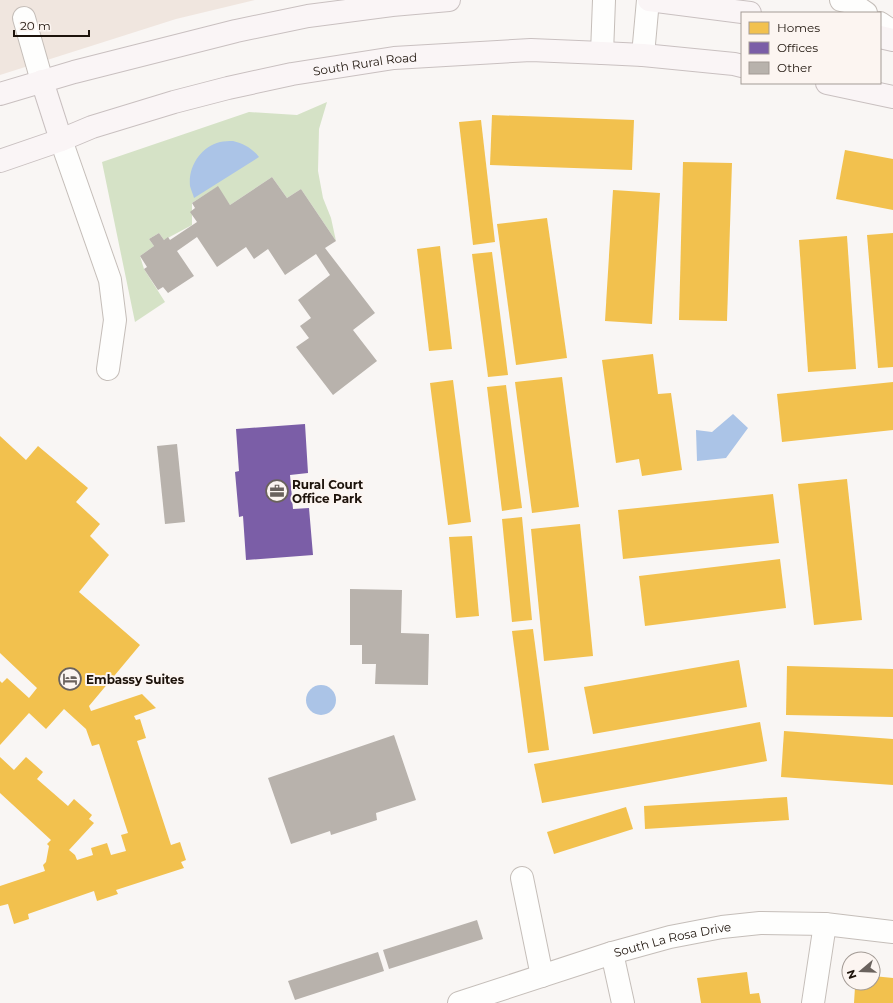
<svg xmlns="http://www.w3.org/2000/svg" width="893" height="1003" font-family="Montserrat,sans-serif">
<rect width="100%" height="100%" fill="#f9f6f4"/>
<path fill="#f0e6df" d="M0,0h255l-79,19 -176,56z"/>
<path fill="#d5e2c6" d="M327,102l-8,27 -1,42 5,27 8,20 5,23 -35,-52 -14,9 -15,-21 -42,28 -13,-18 -25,16v22l-28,15 -5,-7 -10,6 5,7 -14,10 4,13 21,33 -30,20 -33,-160 147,-50 48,3z"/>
<g fill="#abc4e7">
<path d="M233,141c11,3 19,7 26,16l-65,41c-1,-4 -3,-8 -4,-12 -2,-20 11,-39 30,-44 4,-1 9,-1 13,-1z"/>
<path d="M733,414l15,14 -22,30 -29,3 -1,-31 16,2z"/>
<circle cx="321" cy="700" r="15"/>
</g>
<g fill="#f2c14e">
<path d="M492,115l142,5 -2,50 -142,-5z"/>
<path d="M481,120l14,122 -22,3 -14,-123z"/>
<path d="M845,150l48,9v51l-57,-11z"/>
<path d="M683,162l49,1 -5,158 -48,-1z"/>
<path d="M613,190l47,3 -8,131 -47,-3z"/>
<path d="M547,218l20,140 -51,7 -19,-141z"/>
<path d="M893,233v134l-15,1 -11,-133z"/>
<path d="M847,236l9,133 -48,3 -9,-132z"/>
<path d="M440,246l12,103 -23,2 -12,-102z"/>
<path d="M492,252l16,123 -20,2 -16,-123z"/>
<path d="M653,354l5,40 13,-1 11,77 -40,6 -3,-17 -23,4 -14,-103z"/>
<path d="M562,377l17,130 -47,6 -17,-131z"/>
<path d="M453,380l18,142 -23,3 -18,-142z"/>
<path d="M893,382v48l-111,12 -5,-48z"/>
<path d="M506,385l16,123 -20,3 -15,-124z"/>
<path d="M0,436l26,24 12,-14 50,42 -12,14 24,22 -10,12 19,19 -30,37 61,53 -51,61 2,5 51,-17 14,14 -22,8 2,4 4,-1 6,19 -9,3 34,104 9,-3 6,18 -5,2 3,6 -68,22 2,4 -21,7 -3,-10 -66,23 1,5 -15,5 -6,-20 -8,2v-20l45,-15 -2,-6 3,-3 3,-16 -2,-2 4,-4 -51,-47v-36l14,13 12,-13 17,15 -6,7 31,27 6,-7 18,16 -3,4 5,4 -25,27 6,5 2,5 16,-5 -2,-7 16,-5 4,12 15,-4 -5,-16 7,-2 -29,-89 -7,2 -6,-17 -22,-20 -18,20 -17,-16 -29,32v-64l2,2 5,-5 22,20 8,-10 -37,-35z"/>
<path d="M847,479l15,141 -48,5 -16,-141z"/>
<path d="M773,494l6,49 -156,16 -5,-49z"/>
<path d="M522,517l10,103 -20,2 -10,-103z"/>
<path d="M580,524l13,132 -49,5 -13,-132z"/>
<path d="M472,536l7,80 -23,2 -7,-81z"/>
<path d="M780,559l6,49 -141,18 -6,-50z"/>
<path d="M533,629l16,121 -21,3 -16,-122z"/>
<path d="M739,660l8,47 -154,27 -9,-47z"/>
<path d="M787,666l106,3v48l-107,-2z"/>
<path d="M760,722l7,39 -225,42 -8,-39z"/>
<path d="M784,731l109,8v46l-112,-8z"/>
<path d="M787,797l2,23 -144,9 -1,-23z"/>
<path d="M626,807l7,22 -79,25 -7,-22z"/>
<path d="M747,972l3,22 9,-1 2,10h-60l-4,-25z"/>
<path d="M873,976l20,2v25h-39l1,-16 7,1v-5h11z"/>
</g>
<path fill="#7b5ea7" d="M305,424l3,49 -18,2 3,34 16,-1 4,47 -67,5 -3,-44 -4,1 -4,-45 4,-1 -3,-42z"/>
<g fill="#b8b2ac">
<path d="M272,177l15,21 14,-9 35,52 -11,7 50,65 -22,17 24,31 -44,34 -37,-48 13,-9 -9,-12 11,-8 -13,-18 32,-25 -14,-21 -31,21 -17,-26 -14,10 -8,-12 -29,20 -20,-30 -20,14 17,25 -26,17 -5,-6 -5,3 -14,-21 3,-2 -7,-11 14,-10 -5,-7 10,-6 5,7 4,-3 2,3 27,-18 -7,-10 5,-4 -3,-5 26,-17 12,19z"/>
<path d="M177,444l8,78 -20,2 -8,-78z"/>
<path d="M350,589l52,1 -1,43 28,1 -1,51 -53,-1 1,-20h-14v-19h-12z"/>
<path d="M394,735l22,65 -40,13 1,7 -46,15 -1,-4 -39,13 -23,-66z"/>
<path d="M477,920l6,19 -94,30 -6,-19z"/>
<path d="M378,952l6,19 -89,29 -7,-19z"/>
</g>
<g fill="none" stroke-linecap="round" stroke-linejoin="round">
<g stroke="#c5beb9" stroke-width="24">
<g id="minor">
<path d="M841,0l9,2 16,11"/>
<path d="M24,18l18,63"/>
<path d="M880,23l13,9"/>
<path d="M602,53l2,-53"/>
<path d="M643,55l5,-55"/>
<path d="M61,140l49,140 5,40 -7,49"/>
<path d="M522,878l20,98"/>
<path d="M612,953l11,50"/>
<path id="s1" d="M459,1003l153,-50 58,-16 52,-10 38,-4 65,1 68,8"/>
<path d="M813,1003l12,-79"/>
</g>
</g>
<g stroke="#c9c0c0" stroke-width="24">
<g id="major">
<path d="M649,0l101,13"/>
<path d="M880,37l13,3"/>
<path d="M42,81l19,59"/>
<path d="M827,83l66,14"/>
<path d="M0,94l74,-22 162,-41 72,-15 84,-11 57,-5"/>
<path id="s2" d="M0,161l61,-21 31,-13 82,-25 54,-14 64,-14 102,-16 137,-8 71,3 41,2 91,9 8,2"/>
</g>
</g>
<use href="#minor" stroke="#fefefd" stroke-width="22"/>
<use href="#major" stroke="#faf5f6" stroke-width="22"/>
</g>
<defs>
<g id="office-ring" transform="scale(1.15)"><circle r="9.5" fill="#fcf5f1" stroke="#6a625d" stroke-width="1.5"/><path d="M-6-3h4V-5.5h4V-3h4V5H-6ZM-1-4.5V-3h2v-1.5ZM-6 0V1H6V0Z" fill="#6a625d"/></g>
<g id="hotel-ring" transform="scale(1.15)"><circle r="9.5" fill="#fcf5f1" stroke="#6a625d" stroke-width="1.5"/><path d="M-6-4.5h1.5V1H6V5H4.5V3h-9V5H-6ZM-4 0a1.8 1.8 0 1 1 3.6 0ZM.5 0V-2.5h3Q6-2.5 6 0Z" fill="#6a625d"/></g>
</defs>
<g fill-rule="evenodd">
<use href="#office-ring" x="277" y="491"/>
<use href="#hotel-ring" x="70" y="679"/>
</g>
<g text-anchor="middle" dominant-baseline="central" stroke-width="4" stroke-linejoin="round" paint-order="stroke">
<g font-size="12" fill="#1d130b" stroke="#fcf5f1">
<text stroke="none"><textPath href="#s2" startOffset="379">South Rural Road</textPath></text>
<text stroke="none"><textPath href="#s1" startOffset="223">South La Rosa Drive</textPath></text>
</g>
<g font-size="12" font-weight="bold" fill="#1d130b" stroke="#fcf5f1" text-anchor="start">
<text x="292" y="484">Rural Court<tspan x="292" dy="14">Office Park</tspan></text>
<text x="86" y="679">Embassy Suites</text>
</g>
</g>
<rect x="741" y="12" width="140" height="72" fill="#fcf5f1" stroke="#a39b95"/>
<rect x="749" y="22" width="20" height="12" fill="#f2c14e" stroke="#a39b95"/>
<text x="777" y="32" font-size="12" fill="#1d130b">Homes</text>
<rect x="749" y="42" width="20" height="12" fill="#7b5ea7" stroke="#a39b95"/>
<text x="777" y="52" font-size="12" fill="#1d130b">Offices</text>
<rect x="749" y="62" width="20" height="12" fill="#b8b2ac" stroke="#a39b95"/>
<text x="777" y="72" font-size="12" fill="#1d130b">Other</text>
<g transform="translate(861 971) rotate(251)"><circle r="19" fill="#fcf5f1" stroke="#a39b95"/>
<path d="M0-3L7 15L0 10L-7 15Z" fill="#6a625d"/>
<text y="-6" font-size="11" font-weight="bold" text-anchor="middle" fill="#1d130b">N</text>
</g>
<path d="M14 30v6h75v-6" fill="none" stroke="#1d130b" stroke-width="2"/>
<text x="20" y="30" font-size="12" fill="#1d130b" stroke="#fcf5f1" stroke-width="3" paint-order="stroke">20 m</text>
</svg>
